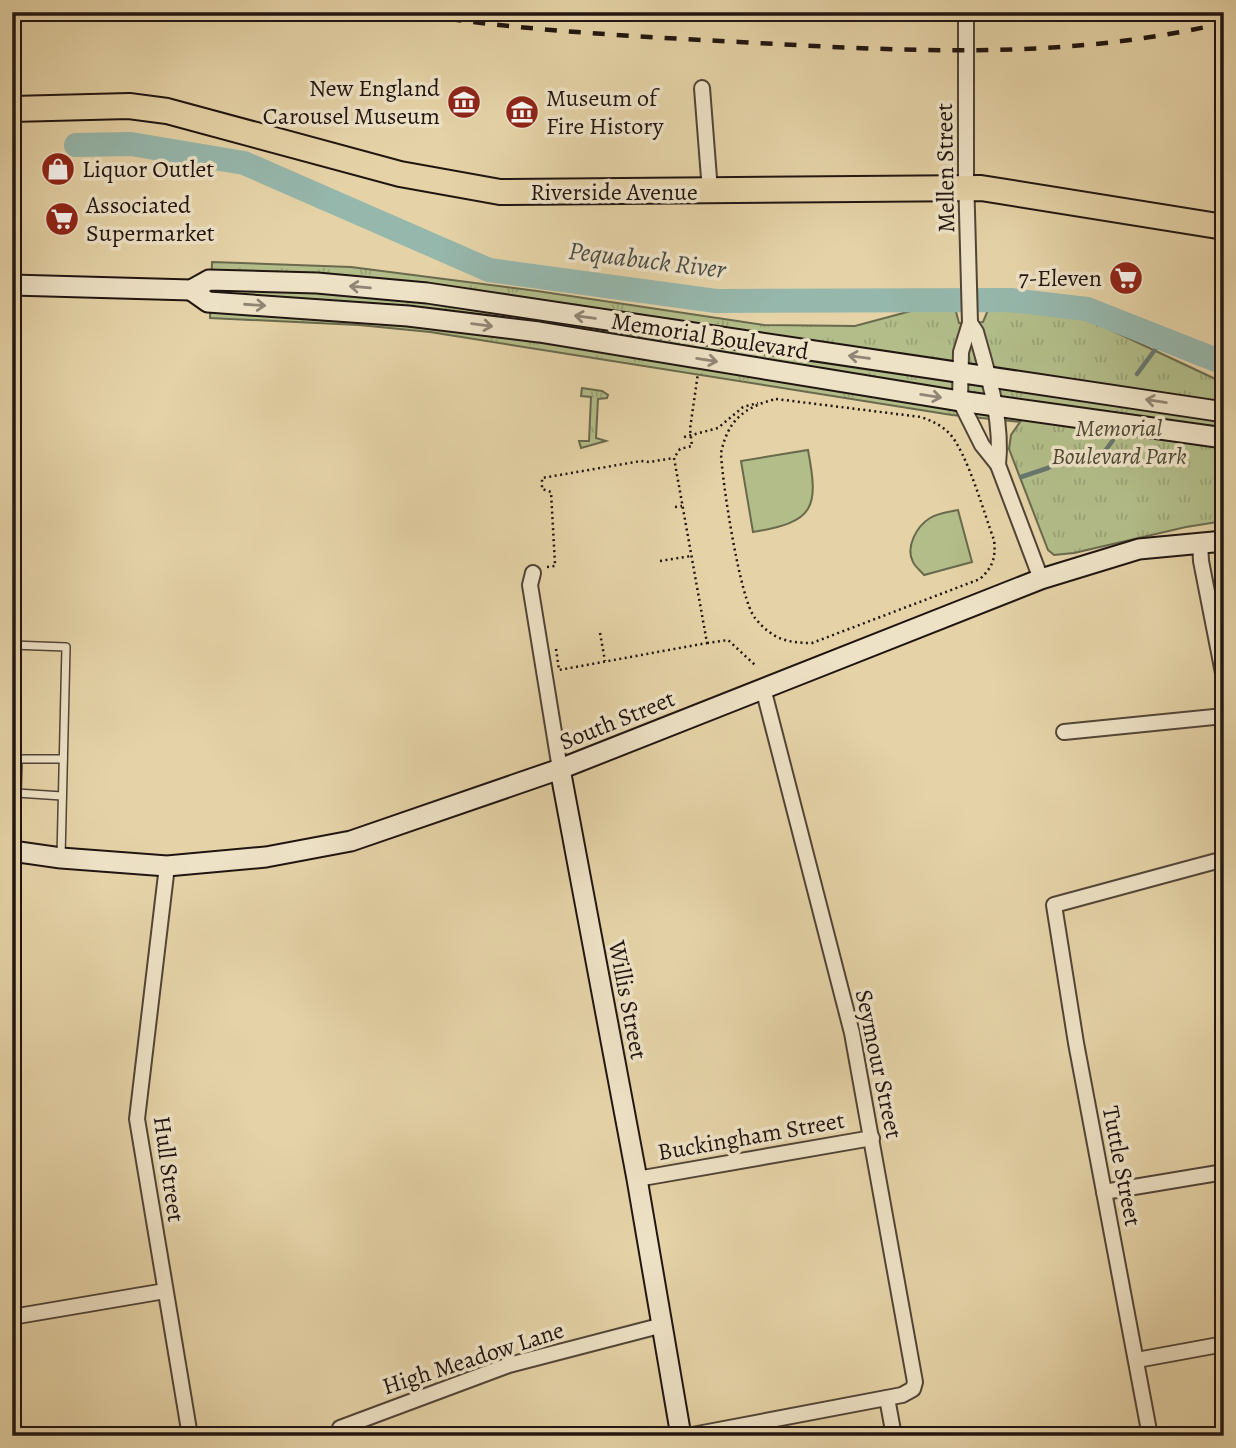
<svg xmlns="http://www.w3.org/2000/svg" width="1236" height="1448" font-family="Alegreya,serif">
<defs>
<pattern id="grass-tufts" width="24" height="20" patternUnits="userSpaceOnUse" patternTransform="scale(1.75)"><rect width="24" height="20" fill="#b2bd89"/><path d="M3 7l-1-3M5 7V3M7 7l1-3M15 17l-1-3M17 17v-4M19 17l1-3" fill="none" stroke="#99a275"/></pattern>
</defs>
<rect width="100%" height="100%" fill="#e5d3a7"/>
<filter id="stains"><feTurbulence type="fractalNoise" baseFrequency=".00286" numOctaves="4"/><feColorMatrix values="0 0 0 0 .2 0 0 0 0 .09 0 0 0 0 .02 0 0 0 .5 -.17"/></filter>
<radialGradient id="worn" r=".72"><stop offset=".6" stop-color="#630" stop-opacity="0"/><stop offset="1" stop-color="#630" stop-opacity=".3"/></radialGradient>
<g fill="url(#grass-tufts)" stroke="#69694d" stroke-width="2">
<path d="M212,262l139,5 186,24 227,34 91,1 67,-18h33l4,15 24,-1 5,-12 74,3 34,10 128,60v138l-38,6 -112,26 -20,2 -6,-5 -39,-101 2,-14 9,-13 -68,-7 -522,-83 -71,-7 -149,-7z"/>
<path d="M582,388l20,3 6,4 -1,3 -9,1 -2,39 10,3 -25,7 -2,-7h10l2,-44 -10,-1z"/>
</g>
<g fill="#b2bd89" stroke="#69694d" stroke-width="2">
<path d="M808,450c11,58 7,72 -55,82l-12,-71z"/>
<path d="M958,510l14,52 -48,13c-3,-4 -9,-8 -11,-13 -8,-15 4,-36 17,-44 8,-5 19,-6 28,-8z"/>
</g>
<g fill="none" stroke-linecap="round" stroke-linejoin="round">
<g stroke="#67766e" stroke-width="4.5">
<path d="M1137,374l26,-35"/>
<path d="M1021,477l27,-9 11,-8 44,-6 10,-14"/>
</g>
<path stroke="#96b7ac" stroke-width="24" d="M76,145l55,-1 113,19 245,107 227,31 295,-1 76,9 137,54"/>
<g stroke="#514436" stroke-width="10">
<g id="lane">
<path d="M12,645l54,2 -5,210"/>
<path d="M62,796l-45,-3 1,-34h45"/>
</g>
</g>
<g stroke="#514436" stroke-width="18">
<g id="street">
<path d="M642,12h41"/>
<path d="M966,12v163l4,148 -9,29 -1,49 22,44 16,20 43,114"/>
<path d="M702,88l8,103"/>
<path d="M970,323l6,9c12,43 27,88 22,133"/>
<path d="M1200,542l1,19 23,117"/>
<path d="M533,573l-3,12 30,184"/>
<path d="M1064,732l160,-16"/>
<path d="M167,866l-30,253 53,317"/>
<path d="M637,1179l235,-41"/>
<path d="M1104,1192l120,-20"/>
<path d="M12,1317l153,-26"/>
<path d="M1137,1360l87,-16"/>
<path d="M887,1398l7,38"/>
<path d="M340,1428l169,-63 154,-40"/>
<path d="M687,1436l215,-41 11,-6 2,-7 -63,-349 -89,-345"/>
<path d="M1150,1436l-74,-393 -22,-138 170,-46"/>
</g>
</g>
<g stroke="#201511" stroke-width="23">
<g id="secondary">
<path d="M12,285l179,5 18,-10 108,3 110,10 797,119"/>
<path d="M191,290l17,12 200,14 131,16 421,69 264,37"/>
<path d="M560,769l77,410 44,257"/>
<path d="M12,851l49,7 106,8 99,-9 85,-16 209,-72 481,-190 98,-30 85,-8"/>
</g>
</g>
<g stroke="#201511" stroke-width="28">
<path id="highway" d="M12,109l117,-3 38,5 233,63 100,18 481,-4 243,39"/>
</g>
<g stroke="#201511" stroke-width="2.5" stroke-dasharray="2 3.5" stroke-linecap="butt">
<path d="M776,399l145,18c11,4 20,8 28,16 18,19 35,80 45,107 2,17 -1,27 -14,39l-168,64c-25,0 -40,-4 -57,-25 -15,-18 -33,-137 -34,-165 7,-33 23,-46 55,-54z"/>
<path d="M684,437l34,-9 25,-21 15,-4"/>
<path d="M675,507l7,-1"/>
<path d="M660,561l31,-5"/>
<path d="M547,567l8,-1v-2l-4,-72 -9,-3v-11l99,-17 8,1 25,-4"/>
<path d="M600,633l5,28"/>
<path d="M707,643l21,-3 27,25"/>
<path d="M556,649l3,21 148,-27 -33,-185 6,-9 12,-3 -2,-17 8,-56"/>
</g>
<use href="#lane" stroke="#eee2c6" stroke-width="7"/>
<use href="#street" stroke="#eee2c6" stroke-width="14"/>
<use href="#secondary" stroke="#eee2c6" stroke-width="19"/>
<use href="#highway" stroke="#e5d3a7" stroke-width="24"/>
<path stroke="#201511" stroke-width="4.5" stroke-dasharray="12 12" stroke-linecap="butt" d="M402,12c111,18 224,24 337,30 166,9 321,19 485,-19"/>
</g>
<defs><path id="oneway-shaft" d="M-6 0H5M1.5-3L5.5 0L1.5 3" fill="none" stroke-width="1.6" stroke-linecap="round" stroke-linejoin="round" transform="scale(1.75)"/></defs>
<g stroke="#918675">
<use href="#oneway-shaft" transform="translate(360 287) rotate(-175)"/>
<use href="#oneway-shaft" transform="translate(255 305) rotate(4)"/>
<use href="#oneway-shaft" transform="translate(585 317) rotate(-172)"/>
<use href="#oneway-shaft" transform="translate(482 325) rotate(7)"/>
<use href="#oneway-shaft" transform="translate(859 357) rotate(-172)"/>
<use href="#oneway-shaft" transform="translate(707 360) rotate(9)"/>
<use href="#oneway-shaft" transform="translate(931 396) rotate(9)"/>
<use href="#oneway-shaft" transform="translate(1156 401) rotate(-171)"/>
</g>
<defs>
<g id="museum-disc" transform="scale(1.75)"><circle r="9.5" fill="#8f2418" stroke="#eee2c6"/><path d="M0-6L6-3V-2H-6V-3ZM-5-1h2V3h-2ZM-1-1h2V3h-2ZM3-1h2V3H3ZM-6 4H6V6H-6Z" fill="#fff"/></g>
<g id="shop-disc" transform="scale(1.75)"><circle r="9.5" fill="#8f2418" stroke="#eee2c6"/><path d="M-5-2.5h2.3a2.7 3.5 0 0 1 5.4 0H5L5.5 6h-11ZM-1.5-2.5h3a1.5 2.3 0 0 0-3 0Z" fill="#fff"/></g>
<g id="supermarket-disc" transform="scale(1.75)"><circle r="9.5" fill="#8f2418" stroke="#eee2c6"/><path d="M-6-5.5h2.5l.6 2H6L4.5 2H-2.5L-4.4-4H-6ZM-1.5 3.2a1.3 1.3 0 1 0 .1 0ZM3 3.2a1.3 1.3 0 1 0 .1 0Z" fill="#fff"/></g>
</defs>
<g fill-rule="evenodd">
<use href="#museum-disc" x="464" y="102"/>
<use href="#museum-disc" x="522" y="112"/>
<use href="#shop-disc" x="58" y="169"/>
<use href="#supermarket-disc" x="62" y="219"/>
<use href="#supermarket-disc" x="1126" y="278"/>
</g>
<g text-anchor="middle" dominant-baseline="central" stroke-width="7" stroke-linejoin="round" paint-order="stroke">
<g font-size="24" fill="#201511" stroke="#eee2c6" text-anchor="start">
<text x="440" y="88" text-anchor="end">New England<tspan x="440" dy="28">Carousel Museum</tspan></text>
<text x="546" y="98">Museum of<tspan x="546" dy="28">Fire History</tspan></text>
<text x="82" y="169">Liquor Outlet</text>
<text x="86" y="205">Associated<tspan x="86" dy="28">Supermarket</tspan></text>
<text x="1102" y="278" text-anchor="end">7-Eleven</text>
</g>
<g font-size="24" fill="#201511" stroke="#eee2c6">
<text transform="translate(945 168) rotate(-91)">Mellen Street</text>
<text x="614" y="192">Riverside Avenue</text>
<text transform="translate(710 336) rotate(9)">Memorial Boulevard</text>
<text transform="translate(617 720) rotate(-22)">South Street</text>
<text transform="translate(628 1000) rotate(79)">Willis Street</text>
<text transform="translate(879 1064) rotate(78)">Seymour Street</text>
<text transform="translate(751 1136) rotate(-10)">Buckingham Street</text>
<text transform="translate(1122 1166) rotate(79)">Tuttle Street</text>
<text transform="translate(169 1169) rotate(82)">Hull Street</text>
<text transform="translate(473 1358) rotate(-18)">High Meadow Lane</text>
</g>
<g font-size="24" font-style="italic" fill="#4c4735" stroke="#eee2c6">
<text x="1119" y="428">Memorial<tspan x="1119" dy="28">Boulevard Park</tspan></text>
</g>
<g font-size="26" font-style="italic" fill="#494e47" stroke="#eee2c6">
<text transform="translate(647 260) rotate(7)">Pequabuck River</text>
</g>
</g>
<rect width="1236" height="1448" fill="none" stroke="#e5d3a7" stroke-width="42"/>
<rect x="14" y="14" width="1208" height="1420" fill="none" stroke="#201511" stroke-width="3.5"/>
<rect x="21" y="21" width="1194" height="1406" fill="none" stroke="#201511" stroke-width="2"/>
<rect width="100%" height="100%" filter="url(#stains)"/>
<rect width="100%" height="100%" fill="url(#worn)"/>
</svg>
